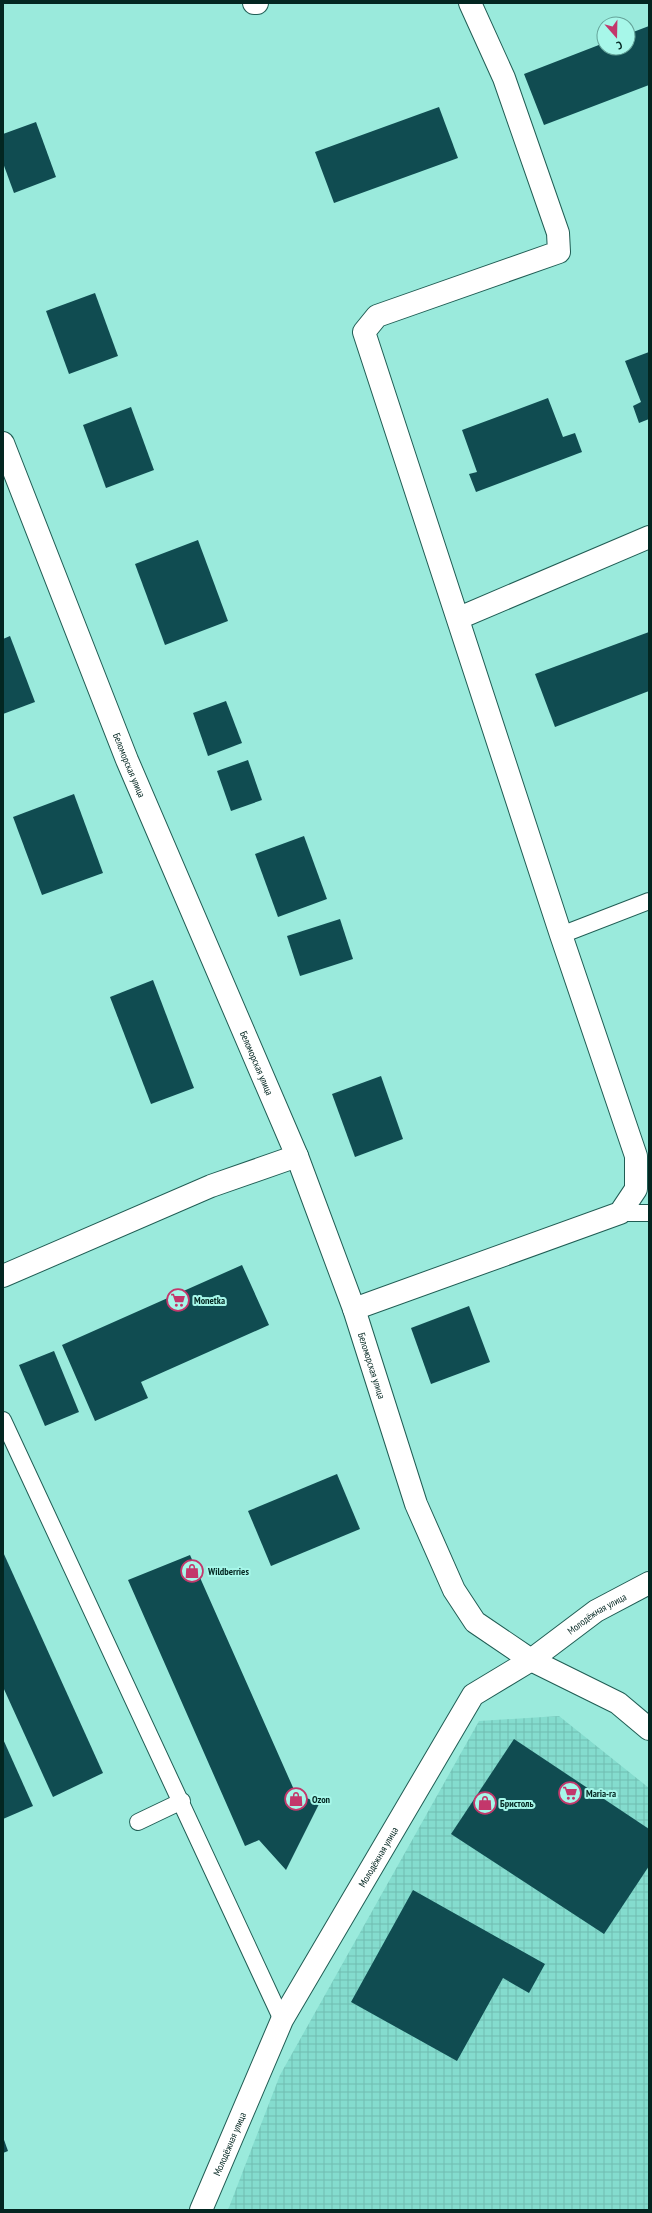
<svg xmlns="http://www.w3.org/2000/svg" width="652" height="2213" font-family="'PT Sans Narrow',sans-serif">
<defs>
<pattern id="industrial-grid" width="8" height="8" patternUnits="userSpaceOnUse"><rect width="8" height="8" fill="#84dcce"/><path d="M0 4h8M4 0v8" fill="none" stroke="#70bdb1"/></pattern>
</defs>
<rect width="100%" height="100%" fill="#9aeadc"/>
<path fill="url(#industrial-grid)" d="M559,1716l90,72v422h-421l52,-135 199,-354z"/>
<g fill="#104c51">
<path d="M649,26v59l-105,40 -20,-51 80,-31v5h24v-14z"/>
<path d="M439,107l19,51 -124,45 -19,-51z"/>
<path d="M36,122l20,55 -42,16 -11,-30v-29z"/>
<path d="M95,293l23,63 -49,18 -23,-63z"/>
<path d="M649,352v67l-10,4 -6,-17 8,-4 -16,-41z"/>
<path d="M548,398l15,39 12,-4 7,19 -106,40 -7,-18 8,-2 -15,-42z"/>
<path d="M131,407l23,63 -48,18 -23,-63z"/>
<path d="M198,540l30,81 -63,24 -30,-81z"/>
<path d="M649,632v59l-94,36 -20,-53z"/>
<path d="M10,636l25,66 -32,12v-75z"/>
<path d="M226,701l16,42 -34,13 -15,-43z"/>
<path d="M248,760l14,40 -31,11 -14,-40z"/>
<path d="M74,794l29,79 -61,22 -29,-78z"/>
<path d="M304,836l23,63 -49,18 -23,-63z"/>
<path d="M340,919l13,40 -53,17 -13,-40z"/>
<path d="M153,980l41,108 -43,16 -41,-107z"/>
<path d="M381,1076l22,63 -48,18 -23,-63z"/>
<path d="M242,1265l27,60 -128,57 7,16 -53,23 -33,-76z"/>
<path d="M469,1306l21,56 -59,22 -20,-56z"/>
<path d="M54,1351l25,61 -34,14 -26,-61z"/>
<path d="M337,1474l23,55 -89,37 -23,-55z"/>
<path d="M3,1552l100,221 -50,24 -50,-110z"/>
<path d="M190,1555l105,237 24,12 -33,66 -27,-30 -14,6 -117,-266z"/>
<path d="M3,1739l30,67 -30,13z"/>
<path d="M514,1739l135,90v37l-45,68 -153,-100z"/>
<path d="M413,1890l132,74 -16,29 -26,-15 -46,83 -106,-59z"/>
<path d="M3,2137l5,14 -5,2z"/>
</g>
<g fill="none" stroke-linecap="round" stroke-linejoin="round">
<g stroke="#205d54" stroke-width="18">
<g id="service">
<path d="M561,935l88,-34"/>
<path d="M620,1213h29"/>
<path d="M3,1420l279,600"/>
<path d="M138,1822l44,-21"/>
</g>
</g>
<g stroke="#205d54" stroke-width="24">
<g id="minor">
<path d="M254,3h3"/>
<path id="s1" d="M3,443l124,317 170,396 57,153 62,195 38,86 21,32 56,38 87,43 31,26"/>
<path d="M459,618l190,-81"/>
<path d="M3,1276l208,-90 86,-30"/>
<path d="M354,1309l266,-96 16,-24v-33l-75,-221 -197,-603 13,-16 182,-64 -1,-19 -54,-155 -34,-75"/>
<path id="s2" d="M201,2210l81,-190 191,-325 58,-35 65,-49 53,-28"/>
</g>
</g>
<use href="#service" stroke="#fff" stroke-width="16"/>
<use href="#minor" stroke="#fff" stroke-width="22"/>
</g>
<defs>
<g id="supermarket-ring" transform="scale(1.15)"><circle r="9.5" fill="#a7f7e9" stroke="#c3376b" stroke-width="1.5"/><path d="M-6-5.5h2.5l.6 2H6L4.5 2H-2.5L-4.4-4H-6ZM-1.5 3.2a1.3 1.3 0 1 0 .1 0ZM3 3.2a1.3 1.3 0 1 0 .1 0Z" fill="#c3376b"/></g>
<g id="shop-ring" transform="scale(1.15)"><circle r="9.5" fill="#a7f7e9" stroke="#c3376b" stroke-width="1.5"/><path d="M-5-2.5h2.3a2.7 3.5 0 0 1 5.4 0H5L5.5 6h-11ZM-1.5-2.5h3a1.5 2.3 0 0 0-3 0Z" fill="#c3376b"/></g>
</defs>
<g fill-rule="evenodd">
<use href="#supermarket-ring" x="178" y="1300"/>
<use href="#shop-ring" x="192" y="1571"/>
<use href="#supermarket-ring" x="570" y="1793"/>
<use href="#shop-ring" x="296" y="1799"/>
<use href="#shop-ring" x="485" y="1803"/>
</g>
<g text-anchor="middle" dominant-baseline="central" stroke-width="4" stroke-linejoin="round" paint-order="stroke">
<g font-size="10" fill="#032621" stroke="#a7f7e9">
<text stroke="none"><textPath href="#s1" startOffset="346">Беломорская улица</textPath></text>
<text stroke="none"><textPath href="#s1" startOffset="670">Беломорская улица</textPath></text>
<text stroke="none"><textPath href="#s1" startOffset="994">Беломорская улица</textPath></text>
<text stroke="none"><textPath href="#s2" startOffset="732">Молодёжная улица</textPath></text>
<text stroke="none"><textPath href="#s2" startOffset="396">Молодёжная улица</textPath></text>
<text stroke="none"><textPath href="#s2" startOffset="72">Молодёжная улица</textPath></text>
</g>
<g font-size="10" font-weight="bold" fill="#032621" stroke="#a7f7e9" text-anchor="start">
<text x="194" y="1300">Monetka</text>
<text x="208" y="1571">Wildberries</text>
<text x="586" y="1793">Maria-ra</text>
<text x="312" y="1799">Ozon</text>
<text x="500" y="1803">Бристоль</text>
</g>
</g>
<rect width="652" height="2213" fill="none" stroke="#032621" stroke-width="8"/>
<g transform="translate(616 36) rotate(160)"><circle r="19" fill="#a7f7e9" stroke="#65a399"/>
<path d="M0-3L7 15L0 10L-7 15Z" fill="#c3376b"/>
<text y="-6" font-size="11" font-weight="bold" text-anchor="middle" fill="#032621">С</text>
</g>
</svg>
